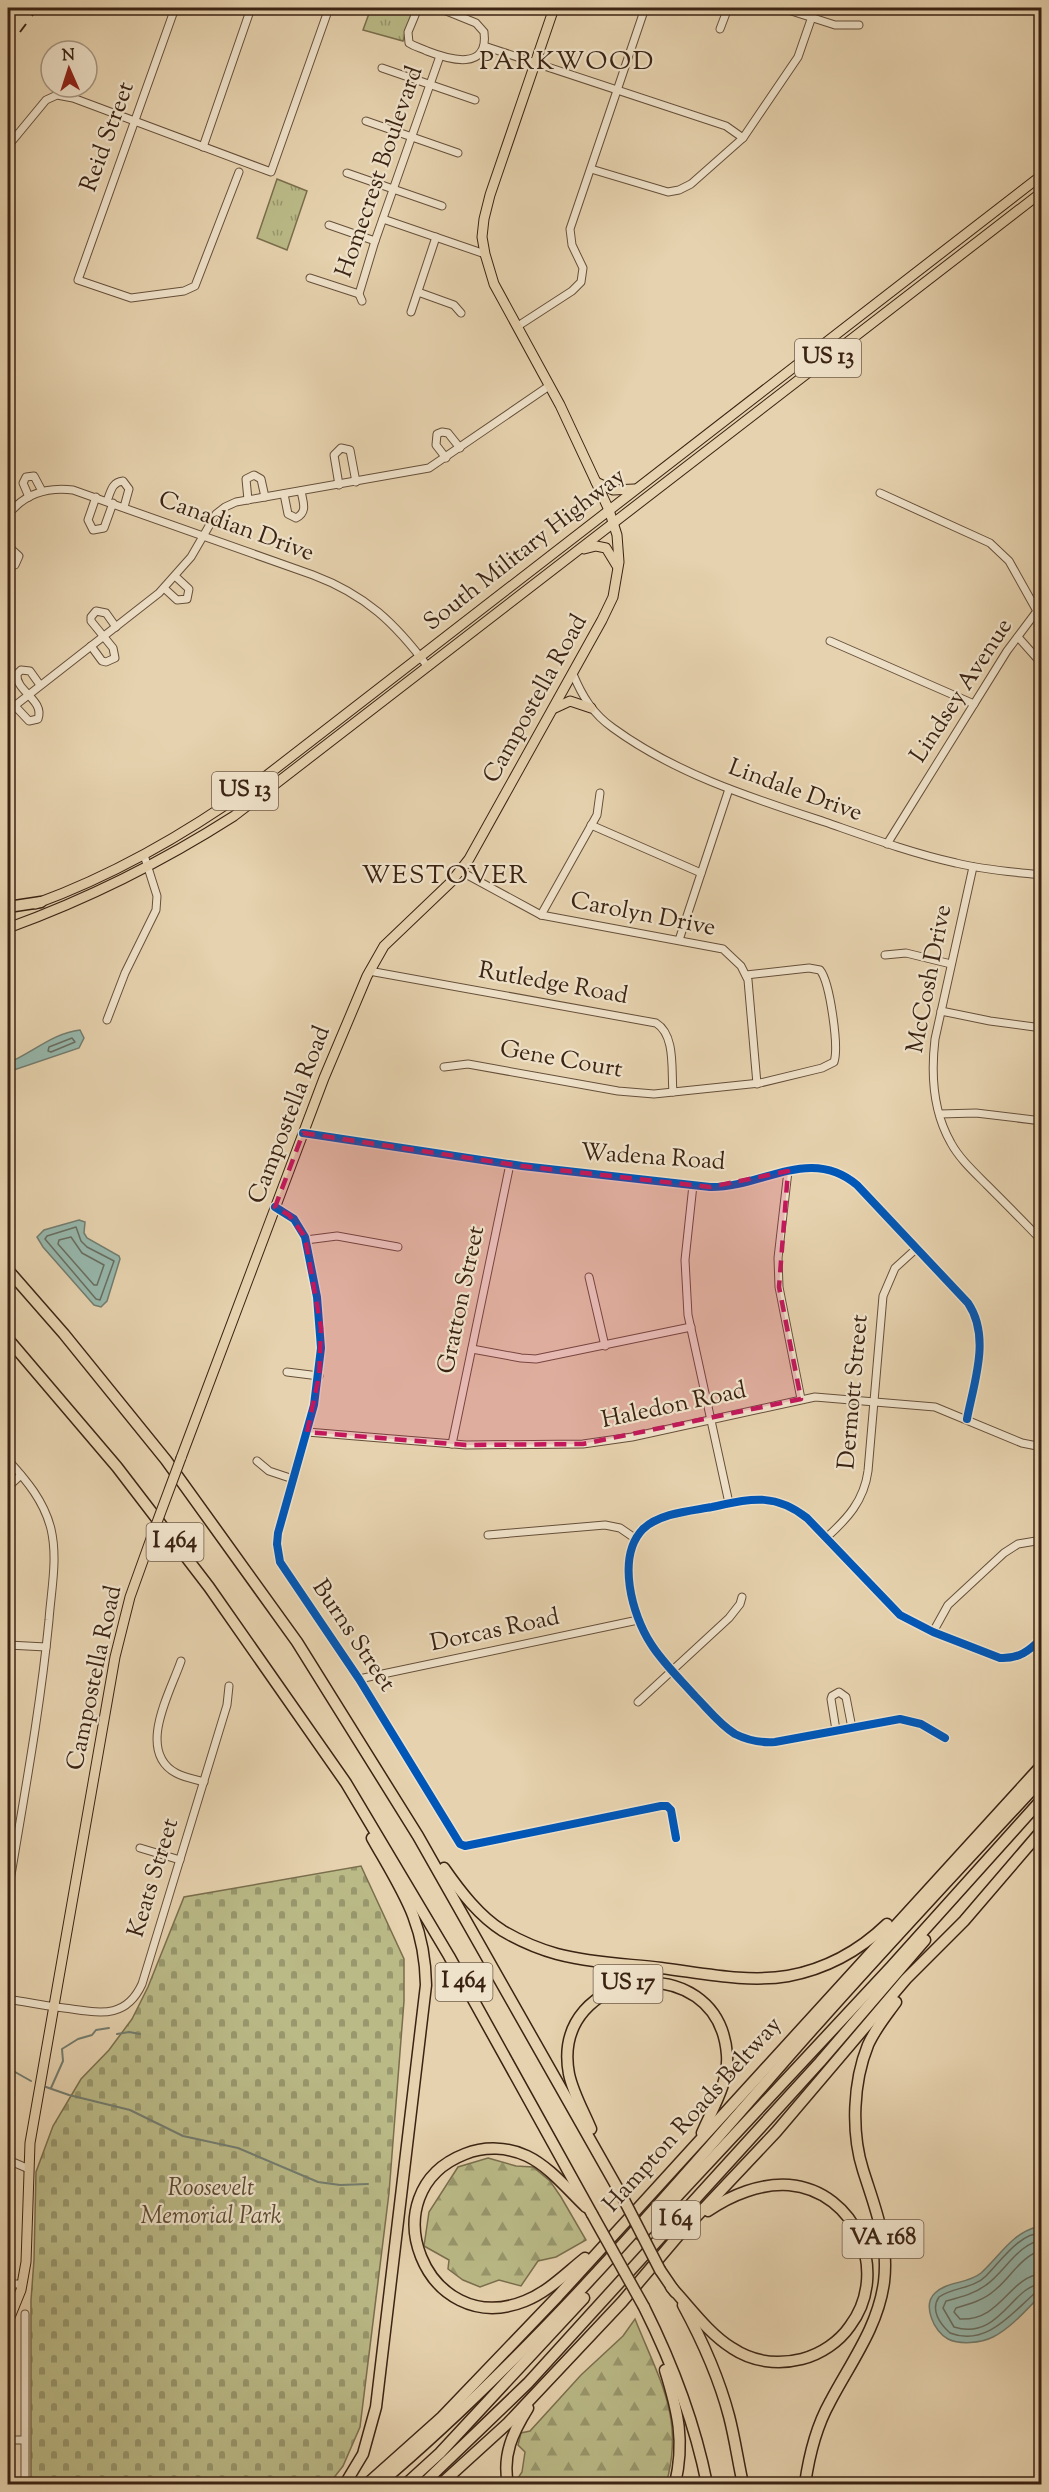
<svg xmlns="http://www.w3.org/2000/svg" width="1049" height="2492" font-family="'Sorts Mill Goudy',serif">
<defs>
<pattern id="forest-firs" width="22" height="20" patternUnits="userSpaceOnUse" patternTransform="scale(1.5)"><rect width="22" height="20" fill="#baba87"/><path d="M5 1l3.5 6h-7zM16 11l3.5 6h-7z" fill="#98976d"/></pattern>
<pattern id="cemetery-stones" width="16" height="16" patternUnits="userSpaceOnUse" patternTransform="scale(1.5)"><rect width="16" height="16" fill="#baba87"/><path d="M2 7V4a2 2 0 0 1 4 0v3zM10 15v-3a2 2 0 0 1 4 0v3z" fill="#98976d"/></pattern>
<pattern id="park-tufts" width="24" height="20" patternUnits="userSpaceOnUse" patternTransform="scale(1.5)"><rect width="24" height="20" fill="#baba87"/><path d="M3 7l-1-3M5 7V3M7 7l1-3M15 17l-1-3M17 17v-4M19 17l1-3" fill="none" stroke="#98976d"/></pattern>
</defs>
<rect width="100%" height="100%" fill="#e6d2ae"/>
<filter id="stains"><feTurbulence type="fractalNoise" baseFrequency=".00333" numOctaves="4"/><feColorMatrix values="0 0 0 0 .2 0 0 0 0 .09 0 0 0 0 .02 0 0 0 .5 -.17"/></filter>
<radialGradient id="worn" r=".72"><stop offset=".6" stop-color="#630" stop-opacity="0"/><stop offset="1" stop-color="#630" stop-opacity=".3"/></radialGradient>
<g fill="url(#forest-firs)" stroke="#7a6e4d" stroke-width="1.5">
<path d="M488,2158l28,8 17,1 17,14 11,16 25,43 -30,17 -18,4 -17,25 -22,-6 -19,7 -17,-7 -15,-11 1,-9 -25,-14 5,-34 29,-45z"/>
<path d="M635,2319c24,60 50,100 31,165h-152l8,-12 3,-20 -7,-7 3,-12 9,-2 51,-56 42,-39z"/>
</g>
<path fill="url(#cemetery-stones)" stroke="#7a6e4d" stroke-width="1.5" d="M361,1866l43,93v42l-15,192 -29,234 -17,39 -14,18h-298v-184l3,-40 2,-88 17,-46 28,-47 28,-29 23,-31 16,-32 36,-90z"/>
<g fill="url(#park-tufts)" stroke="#7a6e4d" stroke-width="1.5">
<path d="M371,8h44l-12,33 -40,-11z"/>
<path d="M277,179l30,12 -20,59 -30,-12z"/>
</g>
<g fill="#96b7ac" stroke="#727c6f" stroke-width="1.5">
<path d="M80,1030l4,8 -5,10 -71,24v-9c24,-10 45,-30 72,-33z"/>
<path d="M79,1220l6,2 -1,11 3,5 32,18 1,3 -13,42 -6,6 -7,-2 -51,-58 -6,-10 7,-7z"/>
<path d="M1037,2227l4,1v67c-14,14 -30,33 -48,42 -12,6 -33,8 -45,2 -14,-7 -26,-34 -13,-46 12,-12 33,-9 46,-20 18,-16 31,-40 56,-46z"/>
</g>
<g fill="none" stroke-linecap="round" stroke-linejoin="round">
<g stroke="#686d60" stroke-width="1.5">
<path d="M72,1038l3,4 -24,10 -3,-1 1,-4z"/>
<path d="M76,1227l5,14 6,6 27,14 -14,39 -4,-1 -51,-60 2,-3z"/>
<path d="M71,1237l11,16 22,12 -7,20h-3l-36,-41 1,-4z"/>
<path d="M1042,2233c-23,0 -41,28 -56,43 -13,13 -33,11 -47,21 -9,13 1,27 11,36 36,14 61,-19 85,-40l7,-2"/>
<path d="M1042,2241c-22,0 -39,33 -56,44 -12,9 -25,12 -40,16l-3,7 11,19c46,14 58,-42 88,-43"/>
<path d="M1042,2250c-21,6 -31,27 -47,40 -11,10 -25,14 -39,18l-2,4 6,7c42,2 49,-43 82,-45"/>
</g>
<g stroke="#727c6f" stroke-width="2">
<path d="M117,2034l12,-2 11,2"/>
<path d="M8,2068l23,13"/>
<path d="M46,2087l23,8 61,15 53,26 55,12 80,34 22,3 28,-1"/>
<path d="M51,2088l12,-27 -1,-12 16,-10 14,-4 4,-5 13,-2"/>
</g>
<g stroke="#664f3a" stroke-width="9">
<g id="minor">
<path d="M175,8l-97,272 53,18 53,-7 11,-5 44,-114"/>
<path d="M418,8l-10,24 1,11c6,4 12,5 18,8 23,9 62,20 57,-19l-8,-9 -37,-15"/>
<path d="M782,8l53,17h24"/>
<path d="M720,29l8,-21"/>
<path d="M484,46l242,80 17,12"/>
<path d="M382,68l93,32"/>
<path d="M366,121l92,32"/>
<path d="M8,146l38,-46 11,-5 16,3 198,74 58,-164"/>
<path d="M203,147l48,-139"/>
<path d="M591,169l77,23 11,-2 12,-6 52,-46 55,-81 17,-49"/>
<path d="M347,173l95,33"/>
<path d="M383,219l102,35"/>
<path d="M329,225l46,16"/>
<path d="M310,278l49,16"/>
<path d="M418,292l36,13 7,8"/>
<path d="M362,301l-3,-7 16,-53 65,-185"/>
<path d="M411,312l25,-75"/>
<path d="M518,326l54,-35 9,-9 2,-14 -11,-23 -2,-16 75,-221"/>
<path d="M446,458l-10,-13 1,-11 5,-2 6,1 12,15"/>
<path d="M339,485l-5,-30 7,-7 9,2 6,32"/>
<path d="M880,493l110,50 19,18 28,50 -30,40 -120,193"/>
<path d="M284,494l4,20 8,4c12,-6 7,-16 5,-27"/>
<path d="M29,497l-6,-14 3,-6 8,-1 8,15"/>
<path d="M96,497l-8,23 5,10 11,-2 9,-25"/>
<path d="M248,500l-2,-21 8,-4 7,4 4,18"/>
<path d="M107,501c4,-10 5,-19 16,-20l6,8 -5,18"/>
<path d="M8,515c16,-21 39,-28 65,-25l240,85c53,20 82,48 115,92"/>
<path d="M8,546l11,10 -4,9 -7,1"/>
<path d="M164,588l13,12 10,-1 2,-10 -14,-13"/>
<path d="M1018,637l24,27"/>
<path d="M830,641l144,63"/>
<path d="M91,646l11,15 4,1 9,-4 -2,-10 -22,-27v-4l5,-6 10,2 10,14"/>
<path d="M573,674c9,22 20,40 40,54 63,46 139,70 212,94 43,15 86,31 131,41 28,7 57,9 86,12"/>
<path d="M14,705l15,16 9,-2c7,-19 -23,-28 -21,-45l4,-4 9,1 10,14"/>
<path d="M8,711l151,-118 32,-36 25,-43 9,-7 11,-5 193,-34 120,-82"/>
<path d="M591,825l110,48"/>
<path d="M973,867l-38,172c-4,34 -2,73 16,104 8,15 23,29 36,42 18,18 37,37 55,56"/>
<path d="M460,871l81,44 182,34 18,17 7,14 9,104"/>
<path d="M541,915l56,-100 3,-22"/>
<path d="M679,940l50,-151"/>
<path d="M885,955l21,-2 45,11"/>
<path d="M369,971l287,52c20,12 15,48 17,69"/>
<path d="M941,1011l49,10 52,7"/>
<path d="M107,1020l18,-47 31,-63 1,-14 -13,-41"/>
<path d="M444,1067l24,-3 150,27 36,3 106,-11 62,-15 12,-6c5,-15 -4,-80 -14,-92l-11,-2 -63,7"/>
<path d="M940,1114l36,-1 66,8"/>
<path d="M303,1133l219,33 188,21c52,1 100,-42 147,-2l111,118c23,34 6,79 -1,116"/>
<path d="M788,1171l-10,87 1,29 22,112"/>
<path d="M693,1185l-8,75 3,55 41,188"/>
<path d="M275,1207l19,12 11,18 12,60 4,51 -7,57 -36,128 -1,11 3,18 79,117 101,165 5,2 196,-40h6l4,4 5,28"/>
<path d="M306,1240l31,-4 61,11"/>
<path d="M589,1277l16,69"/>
<path d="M472,1349l49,9 15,1 155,-32"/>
<path d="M287,1372l32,4"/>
<path d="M307,1432l159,13 117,-1 49,-7 183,-40 120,10 87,36 20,4"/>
<path d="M452,1444l58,-280"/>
<path d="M8,1460c19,21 36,41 43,69 7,30 0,62 -2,91 -9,92 -26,182 -41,273"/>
<path d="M257,1461l12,10 24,8"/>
<path d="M8,1487l13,-12"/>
<path d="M488,1535l117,-10 15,3 16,11"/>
<path d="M826,1538c21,-19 38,-37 42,-67l15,-175 12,-28 22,-20"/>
<path d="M933,1632l15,-27 56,-52 14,-9 24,-4"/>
<path d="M8,1645l38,2"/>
<path d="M181,1661c-11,32 -45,90 -5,112 9,5 19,6 28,9"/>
<path d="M359,1679l279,-59"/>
<path d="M638,1702l91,-84 11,-14 2,-7"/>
<path d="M836,1730l-5,-31 1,-3 7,-4 7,5 6,31"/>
<path d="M945,1738l-24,-14 -21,-5 -125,23c-14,1 -28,-2 -40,-8 -16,-10 -27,-25 -40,-38 -15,-17 -32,-33 -44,-52 -19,-29 -35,-87 -8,-115 17,-16 47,-18 69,-22 38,-8 62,-15 95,11l93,97 33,17 67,26c19,1 29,-7 42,-20"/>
<path d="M140,1848l40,12"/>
<path d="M8,1999c18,3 37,7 56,9 33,4 61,13 78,-24l85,-279 2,-19"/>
<path d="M8,2160l21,9"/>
<path d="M8,2284h14"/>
<path d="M8,2440h16"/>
<path d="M25,2484v-170"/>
</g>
</g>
<g stroke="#3b2313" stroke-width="11">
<g id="major">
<path d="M596,482l17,8 21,-1"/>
<path d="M584,549l12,-3 10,2 11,18"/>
<path d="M555,708l15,-7 21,7"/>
<path d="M35,904c80,-29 154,-72 222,-121l785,-608"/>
<path d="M8,928c80,-29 154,-66 226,-112l808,-624"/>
<path d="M181,1458l143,-380 43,-102 17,-30 67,-64 18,-23 133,-239 11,-23 6,-35 -2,-27 -8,-25 -49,-105 -66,-121 -9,-30 -3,-17 2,-18 6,-24 64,-187"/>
<path d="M8,2322l13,-32 5,-28 4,-119 85,-486 15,-60 23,-64"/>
</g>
</g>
<g stroke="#3b2313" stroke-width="13">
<g id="highway">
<path d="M8,907l33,-5"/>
<path d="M8,1270l56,64 102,126 131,182 121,194 204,360"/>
<path d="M8,1339l109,128 92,120 137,196 103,173 143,258"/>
<path d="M444,1868c16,23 35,48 59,63 17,10 36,18 54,23 34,9 70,10 104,14 41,5 86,15 127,8 38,-7 71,-25 99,-52"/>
<path d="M591,2129c-7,-17 -18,-36 -22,-55 -20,-106 150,-129 158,-19 2,28 -15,54 -25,78"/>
<path d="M641,2235l250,-268 151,-168"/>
<path d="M585,2258c-19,15 -37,34 -60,43 -99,40 -158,-109 -60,-147 20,-8 43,-7 62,2 23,11 41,34 59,51"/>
<path d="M660,2270l15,22"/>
<path d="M671,2287c19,20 37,46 61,61 21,14 46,17 70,11 19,-5 37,-17 48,-33 40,-53 7,-135 -61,-141 -28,-2 -58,10 -81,26"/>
<path d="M683,2305c19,35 36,73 46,111 6,23 9,46 14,68"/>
<path d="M644,2307c28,56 51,117 63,177"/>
<path d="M665,2370c13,42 20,71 10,114"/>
<path d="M345,2484l18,-30 13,-47 50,-422c-1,-63 -24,-94 -54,-147"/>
<path d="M367,2484l75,-67 116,-121 484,-531"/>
<path d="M379,2484c151,-128 280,-279 410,-428 82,-94 168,-185 253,-277"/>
<path d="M406,2484l34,-31 144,-155"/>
<path d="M423,2484l105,-101 292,-321 105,-122"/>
<path d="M441,2484l67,-61 114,-121 56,-66 98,-104 130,-153 58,-58 78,-91"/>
<path d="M508,2484c-6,-29 5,-52 20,-76"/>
<path d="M805,2484c4,-28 11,-57 25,-82 21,-40 48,-75 54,-120 5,-41 -9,-74 -21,-112 -12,-38 -10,-88 5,-125 7,-16 18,-29 28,-43"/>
</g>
</g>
<use href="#minor" stroke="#efe2ca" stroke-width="7"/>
<use href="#major" stroke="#e6d2ae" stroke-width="9"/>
<use href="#highway" stroke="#e6d2ae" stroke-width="10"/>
<path stroke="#3b2313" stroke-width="2" stroke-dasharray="10 10" stroke-linecap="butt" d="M8,48l30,-40"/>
<g stroke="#3b2313" stroke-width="11" stroke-linecap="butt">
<path id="major-bridge" d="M153,1533l28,-75"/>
</g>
<g stroke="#3b2313" stroke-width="13" stroke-linecap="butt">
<g id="highway-bridge">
<path d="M622,2196l38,74"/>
<path d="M592,2214l52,93"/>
</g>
</g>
<use href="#major-bridge" stroke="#e6d2ae" stroke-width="9"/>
<use href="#highway-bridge" stroke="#e6d2ae" stroke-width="10"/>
<g stroke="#efe2ca" stroke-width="11">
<g id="cycleway">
<path d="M303,1133l219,33 188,21c52,1 100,-42 147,-2l111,118c23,34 6,79 -1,116"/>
<path d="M275,1207l19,12 11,18 12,60 4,51 -7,57 -36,128 -1,11 3,18 79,117 101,165 5,2 196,-40h6l4,4 5,28"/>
<path d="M945,1738l-24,-14 -21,-5 -125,23c-14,1 -28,-2 -40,-8 -16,-10 -27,-25 -40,-38 -15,-17 -32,-33 -44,-52 -19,-29 -35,-87 -8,-115 17,-16 47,-18 69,-22 38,-8 62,-15 95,11l93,97 33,17 67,26c19,1 29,-7 42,-20"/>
</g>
</g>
<use href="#cycleway" stroke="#0057b8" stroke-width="8"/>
</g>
<path fill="#c2185b" fill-opacity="0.2" stroke="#c2185b" stroke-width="4.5" stroke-dasharray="12 8" stroke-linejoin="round" d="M303,1133l219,33 188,21 78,-16 -9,116 22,112 -218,45 -117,1 -159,-13 12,-56 2,-48 -16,-91 -16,-22 -14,-8z"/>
<g text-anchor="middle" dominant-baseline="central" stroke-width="4.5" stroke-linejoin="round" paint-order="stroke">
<g fill="#efe2ca" stroke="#715c4a" stroke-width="1.5">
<rect x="795" y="339" width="66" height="38" rx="4.5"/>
<rect x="212" y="772" width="66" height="38" rx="4.5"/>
<rect x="146.5" y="1523" width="57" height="38" rx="4.5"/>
<rect x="435.5" y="1963" width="57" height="38" rx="4.5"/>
<rect x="593.5" y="1965" width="69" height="38" rx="4.5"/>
<rect x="652" y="2201" width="48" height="38" rx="4.5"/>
<rect x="842.5" y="2220" width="81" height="38" rx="4.5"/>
</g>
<g font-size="22" font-weight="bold" fill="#3b2313">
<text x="828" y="358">US 13</text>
<text x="245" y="791">US 13</text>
<text x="175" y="1542">I 464</text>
<text x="464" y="1982">I 464</text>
<text x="628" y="1984">US 17</text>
<text x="676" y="2220">I 64</text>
<text x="883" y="2239">VA 168</text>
</g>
<g font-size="24" fill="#3b2313" stroke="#efe2ca">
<text transform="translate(108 137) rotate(-70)">Reid Street</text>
<text transform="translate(380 172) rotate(-71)">Homecrest Boulevard</text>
<text transform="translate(236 527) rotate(20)">Canadian Drive</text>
<text transform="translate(525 550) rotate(-38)">South Military Highway</text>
<text transform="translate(962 691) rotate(-57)">Lindsey Avenue</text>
<text transform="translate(536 699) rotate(-61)">Campostella Road</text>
<text transform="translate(795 791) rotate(20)">Lindale Drive</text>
<text transform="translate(643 915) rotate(11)">Carolyn Drive</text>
<text transform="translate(930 979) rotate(-79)">McCosh Drive</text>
<text transform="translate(553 984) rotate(10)">Rutledge Road</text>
<text transform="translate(561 1060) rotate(10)">Gene Court</text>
<text transform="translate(290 1115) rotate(-69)">Campostella Road</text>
<text transform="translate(653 1158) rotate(4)">Wadena Road</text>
<text transform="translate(462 1300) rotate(-78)">Gratton Street</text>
<text transform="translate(854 1392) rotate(-85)">Dermott Street</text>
<text transform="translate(674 1406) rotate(-12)">Haledon Road</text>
<text transform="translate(495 1631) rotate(-12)">Dorcas Road</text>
<text transform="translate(353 1636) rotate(56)">Burns Street</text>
<text transform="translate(95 1678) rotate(-78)">Campostella Road</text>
<text transform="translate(154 1878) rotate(-73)">Keats Street</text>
<text transform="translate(693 2115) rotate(-48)">Hampton Roads Beltway</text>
</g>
<g font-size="24" font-style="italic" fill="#5b4930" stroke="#efe2ca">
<text x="211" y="2189">Roosevelt<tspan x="211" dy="28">Memorial Park</tspan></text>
</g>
<g font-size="26" letter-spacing="1.5" fill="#3b2313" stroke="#efe2ca">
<text x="567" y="62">PARKWOOD</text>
<text x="445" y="876">WESTOVER</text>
</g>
</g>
<rect width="1049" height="2492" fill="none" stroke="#e6d2ae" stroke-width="30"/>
<rect x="9" y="9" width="1031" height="2474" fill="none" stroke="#3b2313" stroke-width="3"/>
<rect x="15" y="15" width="1019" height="2462" fill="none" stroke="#3b2313" stroke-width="1.5"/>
<g transform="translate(69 69) rotate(357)"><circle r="28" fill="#efe2ca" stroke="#a79681" stroke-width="1.5"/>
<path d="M0-4.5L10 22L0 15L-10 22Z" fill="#8f2418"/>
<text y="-9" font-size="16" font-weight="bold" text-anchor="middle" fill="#3b2313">N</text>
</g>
<rect width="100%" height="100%" filter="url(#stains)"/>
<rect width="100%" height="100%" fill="url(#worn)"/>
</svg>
